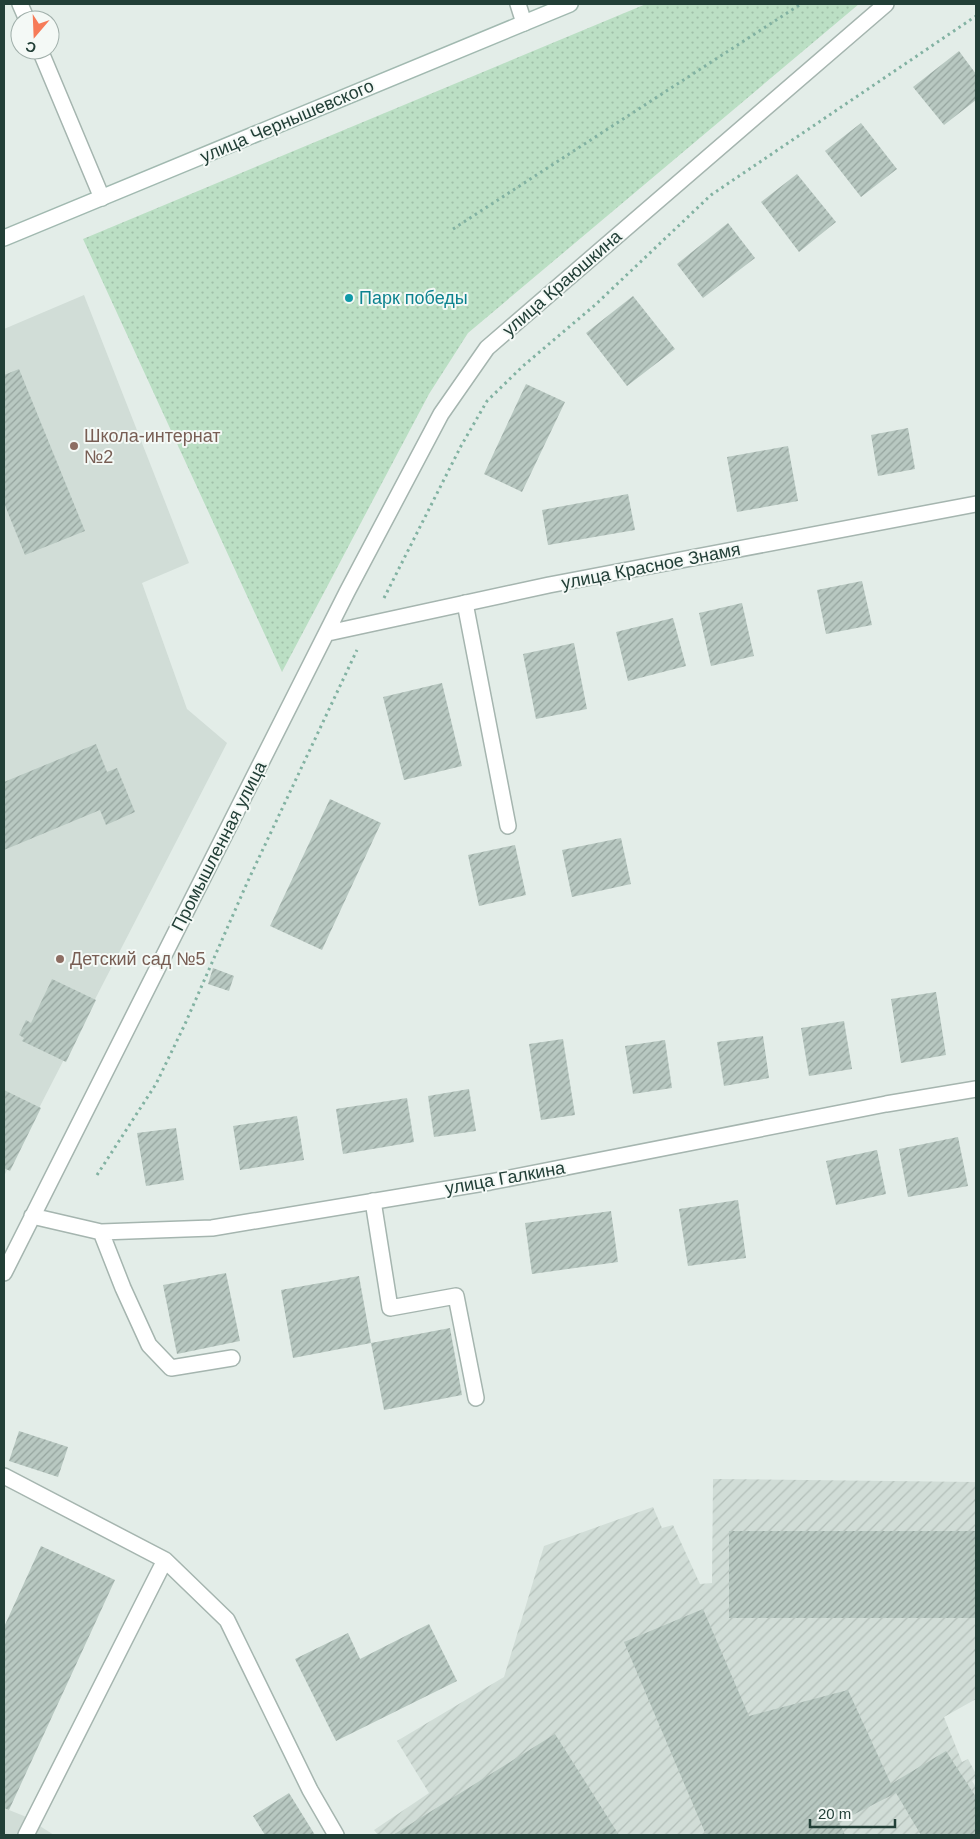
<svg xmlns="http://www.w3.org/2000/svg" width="980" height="1839" viewBox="0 0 980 1839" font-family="Helvetica,sans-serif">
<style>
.built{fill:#d1ddd7}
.industrial{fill:url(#industrial-furrows)}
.grass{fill:url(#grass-dots)}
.building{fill:url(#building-hatch)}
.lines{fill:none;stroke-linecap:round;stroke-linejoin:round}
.service-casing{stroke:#a5b5af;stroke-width:18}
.minor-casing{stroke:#a5b5af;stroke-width:18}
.tertiary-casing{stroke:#a5b5af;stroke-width:18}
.secondary-casing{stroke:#a1b9b0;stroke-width:18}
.path{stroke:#82b2a2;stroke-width:3;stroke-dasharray:2.5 4;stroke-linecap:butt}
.service{stroke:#fff;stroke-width:15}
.minor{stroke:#fff;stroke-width:15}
.tertiary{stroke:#fff;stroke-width:15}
.secondary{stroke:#fff;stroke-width:15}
.culture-dot{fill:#0f9aa8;stroke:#f4f9f6;stroke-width:2}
.education-dot{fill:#8d6e63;stroke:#f4f9f6;stroke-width:2}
.labels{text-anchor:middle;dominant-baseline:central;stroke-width:4;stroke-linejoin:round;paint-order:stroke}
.street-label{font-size:18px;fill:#223f37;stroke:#f4f9f6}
.culture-label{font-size:18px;fill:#0d838f;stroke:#f4f9f6;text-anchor:start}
.education-label{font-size:18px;fill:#785e54;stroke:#f4f9f6;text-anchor:start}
</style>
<defs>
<pattern id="industrial-furrows" width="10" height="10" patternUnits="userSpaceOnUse" patternTransform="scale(1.25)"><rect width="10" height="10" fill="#d1ddd7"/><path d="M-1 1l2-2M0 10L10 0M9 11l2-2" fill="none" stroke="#b3bfb9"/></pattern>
<pattern id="grass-dots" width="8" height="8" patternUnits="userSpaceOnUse" patternTransform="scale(1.25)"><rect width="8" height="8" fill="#bbdfc4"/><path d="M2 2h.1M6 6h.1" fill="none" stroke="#a0c0a9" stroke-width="1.8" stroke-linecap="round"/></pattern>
<pattern id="building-hatch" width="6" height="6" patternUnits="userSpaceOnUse" patternTransform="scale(1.25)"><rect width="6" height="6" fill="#b8c8c1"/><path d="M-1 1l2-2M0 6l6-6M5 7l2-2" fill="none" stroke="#95a49e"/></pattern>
</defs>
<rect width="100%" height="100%" fill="#e3ede8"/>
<path class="built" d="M84 295 189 563 142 583 187 709 227 743 4 1176V329Z
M4 1808 24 1816 54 1835H4Z"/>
<path class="industrial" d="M713 1479 976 1482V1699L944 1717 962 1762 968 1759 976 1774V1778L972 1781 976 1787V1835H378L374 1830 429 1793 397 1741 504 1677 544 1546 653 1507 662 1528 673 1525 700 1584 712 1583Z"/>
<path class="grass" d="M646 4H859L468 333 429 394 282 672 83 239Z"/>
<path class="building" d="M959 51 976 74V100L944 125 913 87Z
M861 123 897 169 861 197 825 151Z
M797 174 836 222 799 252 761 202Z
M728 223 755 258 703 298 677 264Z
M633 296 675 349 627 386 586 333Z
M19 369 85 531 25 555 4 503V375Z
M526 384 565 402 522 492 484 474Z
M908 428 915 469 878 476 871 435Z
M788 446 798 501 737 512 727 457Z
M628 494 635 530 548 545 542 510Z
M862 581 872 625 826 634 817 590Z
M742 603 754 656 711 666 699 613Z
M673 618 686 666 628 681 616 632Z
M574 643 587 709 536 719 523 654Z
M442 683 462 766 404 780 383 697Z
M96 744 107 772 117 768 135 812 106 825 100 810 4 850V782Z
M330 799 381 823 322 950 270 926Z
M621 838 631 884 572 897 562 850Z
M515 845 526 895 479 906 468 855Z
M213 968 234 976 229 991 208 984Z
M52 979 96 1000 66 1062 22 1041 24 1038 19 1035 26 1020 31 1023Z
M936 992 946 1055 901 1063 891 999Z
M844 1021 852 1069 809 1076 801 1028Z
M763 1036 769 1078 724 1086 717 1042Z
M563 1039 575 1115 541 1120 529 1044Z
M665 1040 672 1088 633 1094 625 1046Z
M469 1089 476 1131 434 1137 428 1096Z
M4 1090 41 1108 10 1171 4 1168Z
M407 1098 414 1142 343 1154 336 1109Z
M297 1116 304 1160 240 1170 233 1126Z
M176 1128 184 1180 146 1186 137 1133Z
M958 1137 968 1186 908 1197 899 1149Z
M877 1150 886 1194 836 1205 826 1161Z
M738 1200 746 1258 688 1266 679 1209Z
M611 1211 618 1262 532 1274 525 1223Z
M226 1273 240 1341 177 1354 163 1285Z
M359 1276 371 1343 293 1358 281 1290Z
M450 1328 462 1395 384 1410 371 1343Z
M19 1431 68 1447 58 1477 9 1461Z
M729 1531H976V1618H729Z
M41 1546 115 1580 9 1810 4 1808V1627Z
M703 1609 749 1716 848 1690 891 1784 946 1751 976 1797V1835H921L896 1793 839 1822 845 1835H706L624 1642Z
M429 1624 457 1681 336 1741 295 1659 348 1633 360 1659Z
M555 1734 619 1835H393Z
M289 1793 315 1835H265L253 1816Z"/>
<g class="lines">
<g class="service-casing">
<path id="service" d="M20 4 27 20
M40 50 102 198
M465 603 508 826
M373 1201 390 1308 456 1296 476 1398
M4 1476 165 1560 227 1620 310 1790 336 1835
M26 1835 165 1560"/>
</g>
<g class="minor-casing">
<path id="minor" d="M328 633 549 585 976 504
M32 1216 101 1232 212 1228 490 1182 886 1104 976 1089
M101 1232 123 1288 149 1345 171 1368 232 1358
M4 1273 347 592 441 414 487 348 886 4"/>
</g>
<g class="tertiary-casing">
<path id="tertiary" d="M518 4 524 23"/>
</g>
<g class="secondary-casing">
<path id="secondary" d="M4 238 570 4"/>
</g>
<path class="path" d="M453 229 801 4
M384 598 461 446 487 401 523 366 595 305 711 195 976 16
M97 1175 156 1084 185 1024 247 883 357 650"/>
<use href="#service" class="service"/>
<use href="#minor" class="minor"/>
<use href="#tertiary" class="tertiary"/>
<use href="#secondary" class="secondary"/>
</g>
<circle class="culture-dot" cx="349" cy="298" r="5"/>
<g class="education-dot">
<circle cx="74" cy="446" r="5"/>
<circle cx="60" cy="959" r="5"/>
</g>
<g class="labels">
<g class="street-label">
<text transform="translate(287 121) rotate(-23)">улица Чернышевского</text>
<text transform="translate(562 283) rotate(-41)">улица Краюшкина</text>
<text transform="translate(651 566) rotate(-11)">улица Красное Знамя</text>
<text transform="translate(219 846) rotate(-63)">Промышленная улица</text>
<text transform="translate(505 1178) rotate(-10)">улица Галкина</text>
</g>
<g class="culture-label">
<text x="359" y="298">Парк победы</text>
</g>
<g class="education-label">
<text x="84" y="436">Школа-интернат<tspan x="84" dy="21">№2</tspan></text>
<text x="70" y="959">Детский сад №5</text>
</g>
</g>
<rect width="980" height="1839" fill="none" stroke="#223f37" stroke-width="10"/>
<g transform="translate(35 35) rotate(199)"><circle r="24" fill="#f4f9f6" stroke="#a0afaa"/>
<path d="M0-4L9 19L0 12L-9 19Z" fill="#f67b58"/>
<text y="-8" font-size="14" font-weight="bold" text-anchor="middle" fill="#223f37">С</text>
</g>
<path d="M810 1819v8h85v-8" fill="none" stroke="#223f37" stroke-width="2.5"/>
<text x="818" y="1819" font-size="15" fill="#223f37" stroke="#f4f9f6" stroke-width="4" paint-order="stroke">20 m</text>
</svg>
